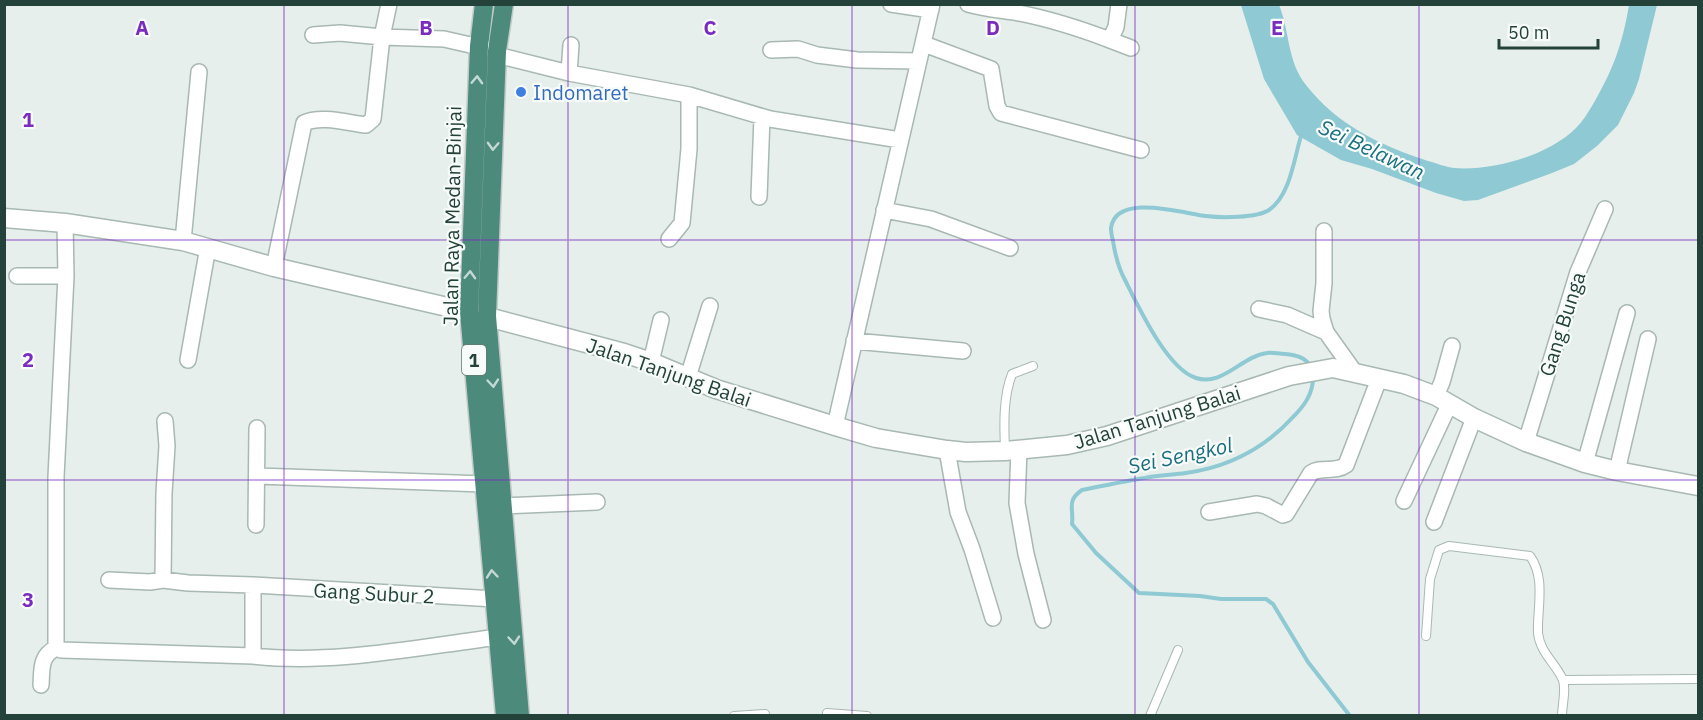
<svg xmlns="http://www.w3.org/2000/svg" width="1703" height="720" viewBox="0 0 1703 720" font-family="'IBM Plex Sans',sans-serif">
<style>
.water{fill:#8ec9d4}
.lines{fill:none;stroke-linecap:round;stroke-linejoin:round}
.stream{stroke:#8ec9d4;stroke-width:4}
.service-casing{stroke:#a8b8b2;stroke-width:10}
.minor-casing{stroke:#a8b8b2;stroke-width:18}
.tertiary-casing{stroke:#a8b8b2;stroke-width:21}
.trunk-casing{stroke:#c2cac8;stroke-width:21}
.service{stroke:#fff;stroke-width:8}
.minor{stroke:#fff;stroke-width:15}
.tertiary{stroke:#fff;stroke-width:18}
.trunk{stroke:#4c8a7c;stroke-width:18}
.oneway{stroke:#c4d9d4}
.grid{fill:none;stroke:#7b2cbf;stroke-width:1.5;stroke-opacity:0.55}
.shop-dot{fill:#3f7fe0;stroke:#f7fbf9;stroke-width:2}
.labels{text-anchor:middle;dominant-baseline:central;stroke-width:4.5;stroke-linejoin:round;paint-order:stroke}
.shield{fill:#f7fbf9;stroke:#637a73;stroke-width:1.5}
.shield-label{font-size:18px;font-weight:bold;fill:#24423a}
.shop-label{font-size:20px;fill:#366cbe;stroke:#f7fbf9;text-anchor:start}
.street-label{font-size:20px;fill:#24423a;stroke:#f7fbf9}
.water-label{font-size:21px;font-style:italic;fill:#1c6f80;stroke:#f7fbf9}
.grid-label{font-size:20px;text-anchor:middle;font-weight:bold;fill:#7b2cbf;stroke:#f7fbf9;stroke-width:4.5;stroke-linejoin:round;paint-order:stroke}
</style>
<rect width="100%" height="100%" fill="#e6efeb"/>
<path class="water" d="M1241 5H1279C1290 32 1287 61 1306 85 1336 124 1381 146 1428 161 1436 163 1445 167 1454 168 1492 171 1548 156 1576 128 1583 121 1587 114 1592 106 1613 70 1622 46 1629 5H1657L1639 79 1634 93 1618 125 1597 146 1574 164 1552 173 1478 200 1464 201 1436 193 1372 169 1341 160 1297 135 1264 79Z"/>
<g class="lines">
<path class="stream" d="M1301 136C1294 159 1290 196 1269 210 1257 218 1221 218 1206 216 1185 214 1116 192 1111 228 1111 231 1112 237 1113 241 1115 254 1119 269 1125 280 1138 306 1167 369 1196 378 1222 387 1242 356 1267 353 1272 352 1279 354 1285 354 1297 355 1304 357 1312 367
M1313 378C1313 394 1304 406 1293 417 1264 449 1229 467 1186 473 1173 475 1159 475 1145 478 1124 481 1103 486 1082 490 1066 501 1074 508 1072 524L1096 553 1139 593 1200 596 1221 599H1266L1273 604 1308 662 1350 716"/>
<g class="service-casing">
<path id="service" d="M1005 450C1004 425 1003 397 1012 374L1033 366
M1426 636 1430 579 1439 550 1449 546 1530 556C1546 578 1537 608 1538 633 1540 652 1555 663 1562 678 1567 687 1562 705 1562 716
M1564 680 1698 679
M827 713 867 716
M734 716 765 714
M1150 716 1178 650"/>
</g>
<g class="minor-casing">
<path id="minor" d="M891 4 931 10
M968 4C986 9 1001 10 1019 13 1050 19 1081 29 1110 40
M1119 4 1116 27 1110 40 1131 48
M313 35 340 33 382 37 444 39 488 49
M924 44 991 69 997 106 1001 113 1141 150
M771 50 798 49 817 55 857 60 919 61
M497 55 569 73 689 95
M569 73 571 45
M759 197 762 117
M884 210 931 219 1010 248
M1324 231V283L1321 311 1322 319 1326 332 1356 374
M669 239 682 223 689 149V95L770 119 900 140
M183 241 199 72
M274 267 304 123C321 115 348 123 366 125L373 119 382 37 389 4
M17 276H66
M1259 309 1287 315 1326 332
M854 341 963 351
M188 360 208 247
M651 362 661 320
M688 377 710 306
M1436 396 1442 382 1452 346
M165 421 167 446 164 493 163 580 188 583 253 585 495 599
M835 426 932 4
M1526 442 1578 272 1605 209
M1019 449 1017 503 1026 554 1043 620
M947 450 958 512 972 549 993 618
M1585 463 1627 313
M1617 471 1648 339
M258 476 484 484
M1404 501 1449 405
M503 506 597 502
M1209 512 1257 504 1266 506 1283 515 1286 514 1311 473C1321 466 1335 473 1346 465L1379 379
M1434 522 1474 418
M256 525 257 428
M109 580 150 582 163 580
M56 648V477L66 276 65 223
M253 656V585
M41 685C42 669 40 656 56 648L61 650 253 656C334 665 418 647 499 637"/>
</g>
<g class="tertiary-casing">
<path id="tertiary" d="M4 218 65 223 183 241 274 267 469 312 624 353 651 362 716 389 835 426 876 438 947 450 966 452 1005 451 1067 445 1107 436 1289 376 1333 368 1404 384 1436 396 1474 418 1526 442 1585 463 1617 471 1698 486"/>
</g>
<g class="trunk-casing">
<path id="trunk" d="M484 4 479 46 469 312 505 716
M504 4 497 51 487 316 520 716"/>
</g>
<use href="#service" class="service"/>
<use href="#minor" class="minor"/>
<use href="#tertiary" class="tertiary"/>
<use href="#trunk" class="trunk"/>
</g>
<defs><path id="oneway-chevron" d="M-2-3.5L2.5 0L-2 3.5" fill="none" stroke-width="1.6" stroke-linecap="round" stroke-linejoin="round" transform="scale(1.5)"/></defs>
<g class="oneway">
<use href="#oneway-chevron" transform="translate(477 80) rotate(-88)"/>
<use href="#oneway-chevron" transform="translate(493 146) rotate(92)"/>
<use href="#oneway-chevron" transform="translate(470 275) rotate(-88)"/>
<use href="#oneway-chevron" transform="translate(493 383) rotate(85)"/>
<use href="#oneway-chevron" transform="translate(492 574) rotate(-95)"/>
<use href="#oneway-chevron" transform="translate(514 640) rotate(85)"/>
</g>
<path class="grid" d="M284 4V716M568 4V716M852 4V716M1135 4V716M1419 4V716M4 240H1698M4 480H1698"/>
<circle class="shop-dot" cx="521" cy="92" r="6"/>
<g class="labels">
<rect class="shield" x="462" y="345" width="24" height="30" rx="4.5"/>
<g class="shield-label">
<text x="474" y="360">1</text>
</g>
<g class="shop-label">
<text x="533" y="92">Indomaret</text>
</g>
<g class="street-label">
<text transform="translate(452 216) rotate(-89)">Jalan Raya Medan-Binjai</text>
<text transform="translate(1562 324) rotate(-72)">Gang Bunga</text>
<text transform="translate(669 372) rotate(19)">Jalan Tanjung Balai</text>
<text transform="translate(1157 417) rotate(-17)">Jalan Tanjung Balai</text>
<text transform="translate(374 593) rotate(3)">Gang Subur 2</text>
</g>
<g class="water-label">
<text transform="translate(1372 149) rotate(25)">Sei Belawan</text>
<text transform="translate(1180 455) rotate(-12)">Sei Sengkol</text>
</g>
</g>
<g class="grid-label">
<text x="142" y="35">A</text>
<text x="426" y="35">B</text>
<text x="710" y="35">C</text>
<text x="993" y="35">D</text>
<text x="1277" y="35">E</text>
<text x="28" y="127">1</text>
<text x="28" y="367">2</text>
<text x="28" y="607">3</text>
</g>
<rect width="1703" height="720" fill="none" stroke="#24423a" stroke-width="12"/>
<path d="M1499 39v9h99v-9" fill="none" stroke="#24423a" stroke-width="3"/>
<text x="1508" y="39" font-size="18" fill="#24423a" stroke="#f7fbf9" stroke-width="4.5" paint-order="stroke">50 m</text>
</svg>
